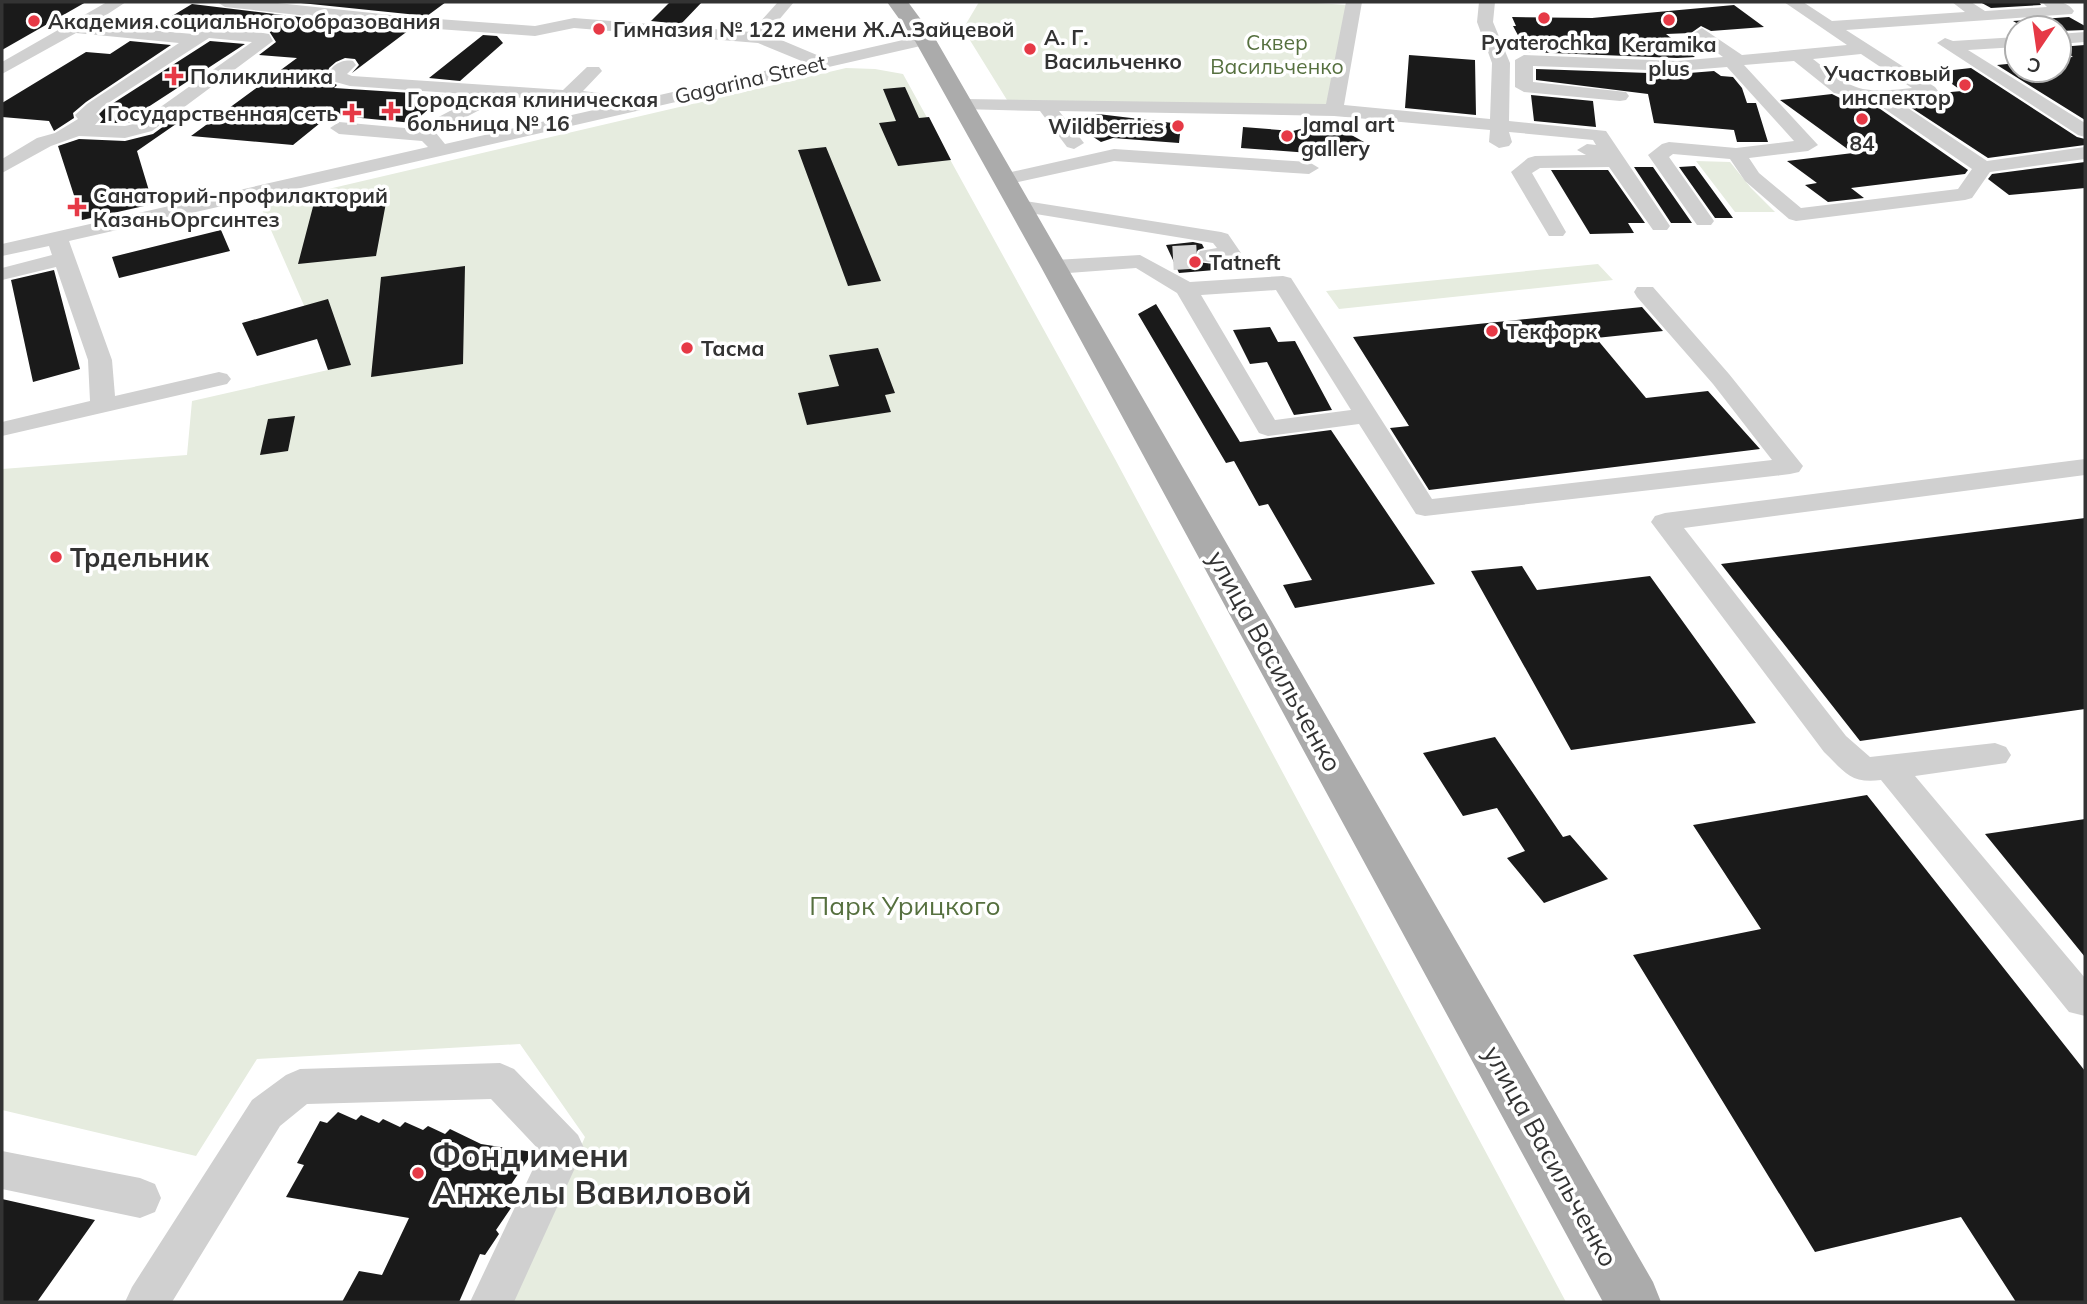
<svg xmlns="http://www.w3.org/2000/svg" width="2087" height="1304" viewBox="0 0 2087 1304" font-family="Mulish,sans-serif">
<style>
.green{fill:#e6ecdf}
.building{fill:#1a1a1a}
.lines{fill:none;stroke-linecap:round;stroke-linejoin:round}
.minor-tunnel{stroke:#d6d6d6;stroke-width:24;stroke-dasharray:24 11;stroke-linecap:butt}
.minor{fill:#d0d0d0;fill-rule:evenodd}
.major{fill:#ababab;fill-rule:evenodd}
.poi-dot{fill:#e63946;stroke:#fff;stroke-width:2.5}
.labels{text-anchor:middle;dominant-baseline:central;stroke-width:7;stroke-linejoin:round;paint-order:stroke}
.far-poi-label{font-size:21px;font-weight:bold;fill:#333;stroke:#fff;text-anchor:start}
.far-park-label{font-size:21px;fill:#56703f;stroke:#fff}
.far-street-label{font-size:21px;fill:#333;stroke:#fff}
.poi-label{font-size:26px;font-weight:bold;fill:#333;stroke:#fff;text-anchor:start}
.street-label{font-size:26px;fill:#333;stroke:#fff}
.park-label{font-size:26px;fill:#56703f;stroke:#fff}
.near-poi-label{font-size:32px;font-weight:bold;fill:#333;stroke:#fff;text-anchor:start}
</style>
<rect width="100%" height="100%" fill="#fff"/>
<path class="green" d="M979 2H1299L1348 5 1330 107 1007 100 963 29Z
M846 68 875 69 903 74 1115 459 1566 1302H513L585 1137 520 1044 257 1059 196 1156 2 1110V469L187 455 192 401 328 370 313 326 260 205Z
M1696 161 1730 162 1751 188 1775 212H1735Z
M1598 264 1613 280 1339 309 1326 291Z"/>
<path class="building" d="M2 2H86L2 50Z
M291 2H446L427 16Z
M670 2H702L681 24 651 21Z
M1980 2H2039L2041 5 1991 8Z
M192 4 409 30 352 73 359 65 355 59 345 58 336 62 329 68 327 79 337 85 334 88 444 95 413 123 330 115 293 145 191 136 297 58 259 55 276 42 269 31 206 25 193 31 152 28Z
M1734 5 1764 27 1711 31 1701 26 1691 33 1666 34 1695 57 1677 58 1527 52 1513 26H1516L1512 17 1592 18Z
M2069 17 2085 26V30L2059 31V28H2025L2013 21Z
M483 35 497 36 503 43 460 81 429 78Z
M130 41 171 45 86 102 73 113 74 118 54 131 49 121 2 117V103L86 52 110 54Z
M210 41 245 44 142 111 149 112 137 121 125 123H100L103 119 99 114 104 109Z
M2085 45V120L1997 65 2017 63V70H2059V58L2073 57 2059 47Z
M1409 55 1475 60 1476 115 1405 108Z
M1971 68 2077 137 2085 139V145L1988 158 1904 103 1924 102 1921 99 1935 98 1940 93 1962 91 1935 72Z
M1536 69 1677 74 1714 71 1721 76 1733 77 1742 88 1747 103H1756L1768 142H1737L1734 130 1654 123 1648 94 1536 80Z
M905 87 919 118 929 117 951 160 898 166 879 123 896 121 883 89Z
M1832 94 1854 105 1873 104 1968 170 1965 174 1851 188 1864 198 1828 202 1805 185 1817 183 1787 161 1853 153 1780 100Z
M1531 95 1593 101 1596 127 1534 121Z
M1098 114 1181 124 1179 143 1113 138 1101 142 1072 123Z
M179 115H189L137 151 153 204 82 220 58 146 79 139 125 141 153 134Z
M1315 125 1313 134 1337 127 1364 142 1331 154 1312 142 1310 153 1241 148 1243 127 1293 131Z
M826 147 881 281 848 286 798 150Z
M2085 162V188L2009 195 1988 179 1992 174Z
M1695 166 1733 218H1715L1679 167Z
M1634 167H1653L1692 223H1671Z
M1551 170H1608L1645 223H1628L1634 233 1590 234Z
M388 192 376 256 298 264 315 199Z
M221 230 230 251 119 278 112 257Z
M1193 242 1202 244 1204 248 1198 250 1195 255 1198 262 1213 264 1215 270 1179 273 1166 245Z
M465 266 463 364 371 377 381 277Z
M54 270 80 369 33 382 11 280Z
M328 299 351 365 328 370 317 339 257 356 242 323Z
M1156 304 1240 442 1331 430 1435 584 1295 608 1283 585 1312 580 1268 504 1259 506 1234 461 1226 463 1138 314Z
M1642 307 1663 331 1596 338 1646 398 1708 391 1760 449 1429 490 1390 428 1409 426 1353 337Z
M1270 327 1278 342 1295 341 1332 410 1294 415 1267 362 1250 364 1233 330Z
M878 348 895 393 885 395 891 412 807 425 798 393 839 386 829 355Z
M295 416 288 451 260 455 268 419Z
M2085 518V709L1860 741 1721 564Z
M1522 566 1537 590 1650 576 1756 723 1571 750 1471 571Z
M1495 737 1563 837 1570 835 1608 879 1544 903 1507 858 1525 851 1497 808 1463 816 1423 753Z
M1867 795 2085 1071V1302H2016L1961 1217 1815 1252 1633 955 1761 929 1693 825Z
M2085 819V957L1985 834Z
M338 1112 356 1120 361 1115 379 1123 383 1119 400 1127 405 1122 423 1130 428 1126 445 1134 450 1129 481 1144 533 1152 512 1183 503 1204 511 1208 496 1230 499 1234 485 1255 480 1254 459 1302H342L359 1271 382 1275 409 1218 286 1197 304 1165 297 1163 320 1121 327 1123Z
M2 1199 95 1220 37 1302H2Z"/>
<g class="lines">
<path class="minor-tunnel" d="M1173 258 1208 256"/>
<path class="minor" d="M107 2H126L91 25 193 34 206 28 263 33 269 34 273 41 152 131 125 138 79 136 51 146 2 173V159L37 138 55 133 78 119 75 115 87 104 179 43 76 33 2 74V62ZM209 38 252 42 138 123 125 126 95 125 100 119 96 114 102 107Z
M217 2H268L410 17 535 26 574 18 751 32 778 2H794L767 34 824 58 925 35 933 40 925 45 69 241 112 360 115 396 219 372 227 374 231 379 227 384 2 436V422L90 401 88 360 56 267 2 280V268L52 255 49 246 2 256V244L428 147 422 141 339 134 330 128 339 122 416 129 480 95 350 86 332 81 329 77C329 65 343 59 353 61L356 65 347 74 352 76 563 90 587 67H599L602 71 583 91 599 93 602 97 599 101 504 97 436 133 445 144 804 62 758 43 574 28 535 36 410 27 225 7Z
M1346 2H1362L1344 105 1490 119 1492 63 1477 22 1479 2H1495L1493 22 1510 63 1509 121 1606 131 1670 226 1667 230H1653L1609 167 1540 168 1532 173 1566 232 1563 236H1549L1511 172 1528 158 1535 156 1586 155 1577 150 1587 144 1596 145 1593 140 1509 132 1512 142 1509 146 1499 148 1489 142 1490 130 1334 116 1059 111 1084 143 1074 149 1067 147 1040 111 961 109 952 104 961 99 1326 104Z
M1784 2H1803L1832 21 1965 12 1952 2H1971L1985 11 2047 7 2042 2C2055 2 2066 0 2074 11L2072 14 1846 30 1935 87 1938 91 1935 95 1896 100 1987 161 2085 147V159L1990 172 1972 198 1965 200 1796 221 1789 219 1745 181 1730 159 1673 154 1669 157 1714 221 1711 225H1697L1648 155 1662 144 1669 142 1736 148 1794 141 1727 67 1677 71 1533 66V82L1626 92 1629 96 1626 100 1620 101 1524 92 1515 87V60L1524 55 1677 61 1723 57 1696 37 1694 33 1702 28 1742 55 1847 45ZM1861 54 1912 88C1861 94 1853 91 1813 59ZM1794 61 1834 93 1873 101 1972 169 1958 189 1801 208 1759 173 1749 158 1808 151 1818 145 1744 65Z
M2085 32V42L2059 44V34Z
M2017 37V47L1968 50 2085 123V137L2078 135 1937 43 1945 38 1953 41Z
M1114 149 1309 162 1319 168 1309 174 1114 161 1005 185 998 183 995 179 998 175Z
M1019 200 1221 232 1228 234 1241 253 1238 258 1208 262 1200 261 1197 256 1200 251 1217 248 1213 243 1012 210 1009 206 1012 202Z
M1140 255 1190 282 1283 276 1291 278 1432 499 1772 460 1713 384 1637 297 1634 292 1637 287H1653L1729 374 1803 466 1799 472 1790 474 1425 516 1416 514 1359 424 1268 436 1259 433 1177 293 1136 268 1055 274 1047 272 1044 267 1047 262 1055 260ZM1276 290 1351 410 1275 420 1201 295Z
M2085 459V475L1684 528 1846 736 1870 757 1995 743 2006 747 2011 755 2006 763 1915 776 2085 978V1016L2069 1012 1881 780C1850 784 1845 772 1824 752L1651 522 1655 516 1665 513Z
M500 1063 514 1069 578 1135 584 1148 514 1302H470L541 1152 491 1099 307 1104 280 1126 172 1302H125L132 1287 252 1100 286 1075 300 1069Z
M2 1151 140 1178 155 1184 161 1198 155 1212 140 1218 2 1189Z"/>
<path class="major" d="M887 2H908L936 40 1653 1282 1661 1302H1603L1041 267 915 41Z"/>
</g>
<g class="poi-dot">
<circle cx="1544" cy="18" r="7"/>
<circle cx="1669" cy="20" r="7"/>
<circle cx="34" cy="21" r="7"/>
<circle cx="599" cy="29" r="7"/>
<circle cx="1030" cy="49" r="7"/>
<path d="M170.5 65.5h7v7h7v7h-7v7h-7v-7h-7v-7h7z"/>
<circle cx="1965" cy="85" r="7"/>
<path d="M387.5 100.5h7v7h7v7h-7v7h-7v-7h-7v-7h7z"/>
<path d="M348.5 102.5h7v7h7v7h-7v7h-7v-7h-7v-7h7z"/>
<circle cx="1862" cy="119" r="7"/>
<circle cx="1178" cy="126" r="7"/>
<circle cx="1287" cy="136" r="7"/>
<path d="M73.5 196.5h7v7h7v7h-7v7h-7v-7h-7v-7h7z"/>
<circle cx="1195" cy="262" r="7"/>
<circle cx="1492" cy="331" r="7"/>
<circle cx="687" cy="348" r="7"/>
<circle cx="56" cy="557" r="7"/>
<circle cx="418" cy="1173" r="7"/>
</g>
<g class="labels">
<g class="far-poi-label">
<text x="48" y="21">Академия социального образования</text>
<text x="613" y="29">Гимназия № 122 имени Ж.А.Зайцевой</text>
<text x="1044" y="37">А. Г.<tspan x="1044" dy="24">Васильченко</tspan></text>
<text x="1544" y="42" text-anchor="middle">Pyaterochka</text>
<text x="1669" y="44" text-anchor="middle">Keramika<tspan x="1669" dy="24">plus</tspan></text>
<text x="1951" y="73" text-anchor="end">Участковый<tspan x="1951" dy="24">инспектор</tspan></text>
<text x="190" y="76">Поликлиника</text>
<text x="407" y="99">Городская клиническая<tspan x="407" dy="24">больница № 16</tspan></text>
<text x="338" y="113" text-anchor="end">Государственная сеть</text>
<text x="1301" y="124">Jamal art<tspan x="1301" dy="24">gallery</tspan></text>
<text x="1164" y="126" text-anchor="end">Wildberries</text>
<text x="1862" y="143" text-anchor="middle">84</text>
<text x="93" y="195">Санаторий-профилакторий<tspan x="93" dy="24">КазаньОргсинтез</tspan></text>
<text x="1209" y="262">Tatneft</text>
<text x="1506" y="331">Текфорк</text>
<text x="701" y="348">Тасма</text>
</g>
<g class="far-park-label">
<text x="1277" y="42">Сквер<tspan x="1277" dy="24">Васильченко</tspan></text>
</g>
<g class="far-street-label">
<text transform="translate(750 79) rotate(-13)">Gagarina Street</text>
</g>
<g class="poi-label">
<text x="70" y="557">Трдельник</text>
</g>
<g class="street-label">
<text transform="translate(1275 661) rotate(61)">улица Васильченко</text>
<text transform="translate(1551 1156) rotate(61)">улица Васильченко</text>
</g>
<g class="park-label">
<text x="905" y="905">Парк Урицкого</text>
</g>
<g class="near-poi-label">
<text x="432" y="1155">Фонд имени<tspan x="432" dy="37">Анжелы Вавиловой</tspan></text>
</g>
</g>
<rect width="2087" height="1304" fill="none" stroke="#333333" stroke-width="7"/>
<g transform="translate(2038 49) rotate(193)"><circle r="33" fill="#ffffff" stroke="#adadad" stroke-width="2"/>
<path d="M0-5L12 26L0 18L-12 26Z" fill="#e63946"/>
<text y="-10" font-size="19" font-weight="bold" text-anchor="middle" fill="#333333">С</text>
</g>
</svg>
